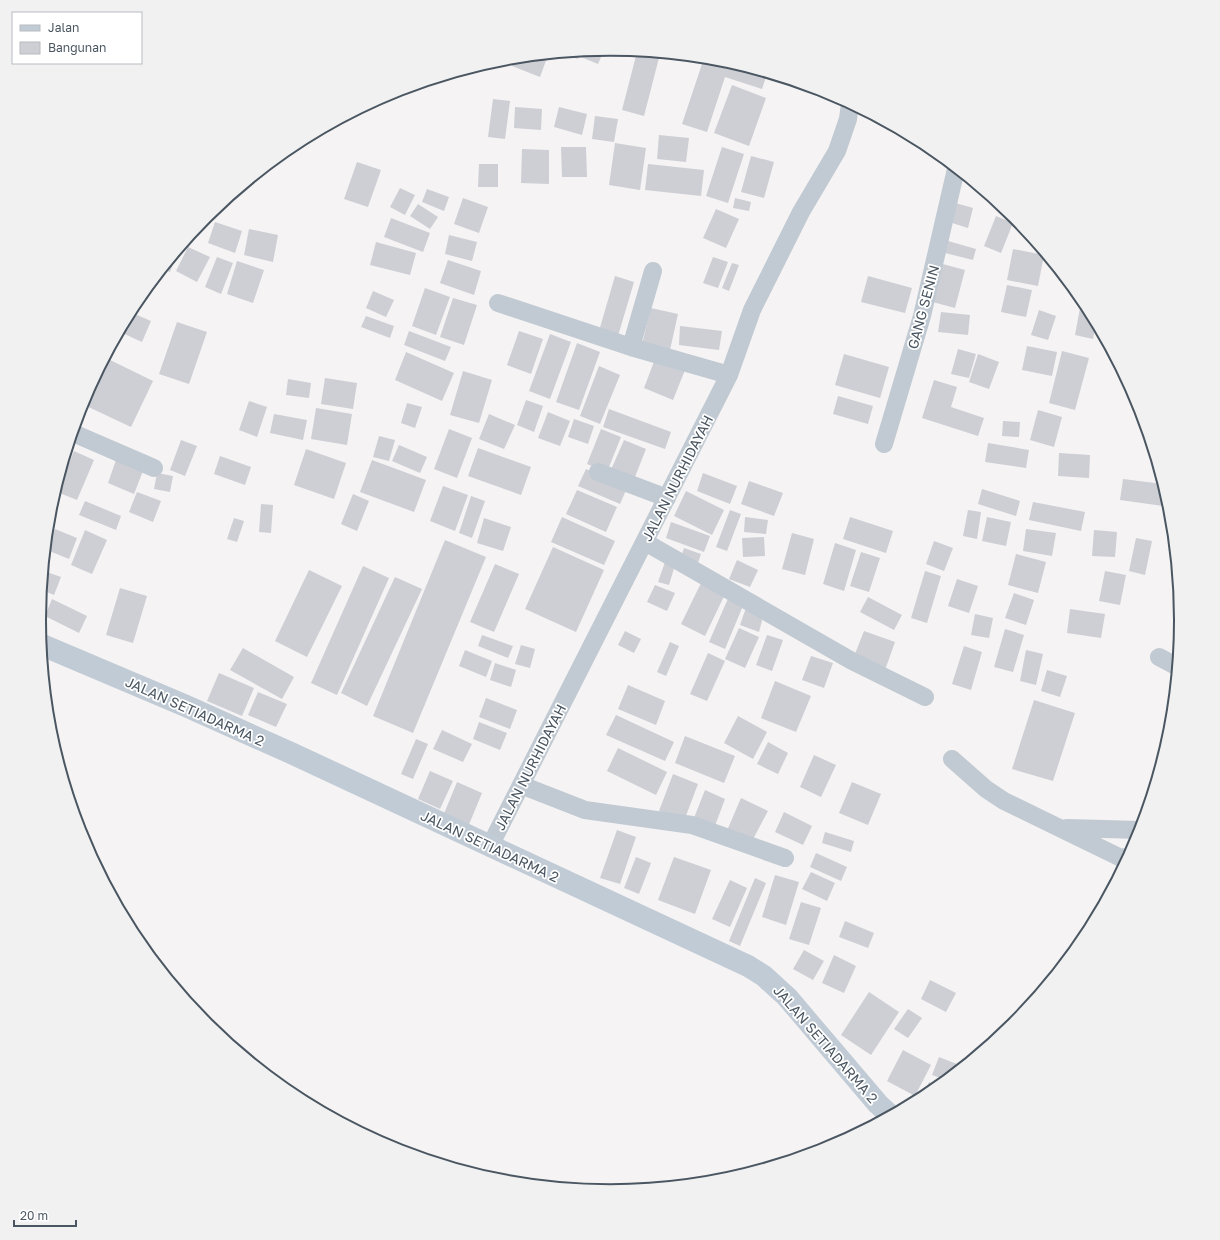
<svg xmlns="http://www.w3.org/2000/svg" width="1220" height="1240" viewBox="0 0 1220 1240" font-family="'Golos Text',sans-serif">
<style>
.building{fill:#cdcfd5}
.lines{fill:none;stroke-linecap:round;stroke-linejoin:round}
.minor{stroke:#c1cad2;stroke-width:18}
.secondary{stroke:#c1cbd6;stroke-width:22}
.labels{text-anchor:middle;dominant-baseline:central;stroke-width:3.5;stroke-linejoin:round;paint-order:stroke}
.street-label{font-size:14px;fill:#4a5661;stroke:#fff}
.rim{fill:none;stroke:#4a5661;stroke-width:2}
</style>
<rect width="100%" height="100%" fill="#f5f3f3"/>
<path class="building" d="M604 50 598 64 581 57 583 52Z
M580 52 578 59 561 54Z
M637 52 660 54 644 116 622 110Z
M548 55 540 77 512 66 515 58Z
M704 58 722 60 767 74 762 89 725 77 707 132 682 124Z
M732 85 766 98 749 146 714 133Z
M493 99 510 101 505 139 488 137Z
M515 107 542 109 541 130 514 128Z
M559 107 587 114 582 135 554 127Z
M595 116 618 119 614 142 592 139Z
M659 135 689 138 686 162 657 159Z
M922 142 942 157 941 159 919 149Z
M615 143 646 148 640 190 609 185Z
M561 147H586L587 177H562Z
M722 147 744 154 728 203 706 196Z
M522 149 549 150V184L521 183Z
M751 156 774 162 764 198 741 192Z
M357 162 381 170 368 207 344 199Z
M479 164H498V187H478Z
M648 164 704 170 701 196 645 190Z
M400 188 415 195 405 215 390 207Z
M427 189 449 197 444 211 422 202Z
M463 198 488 207 479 233 454 224Z
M735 198 751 202 749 211 733 208Z
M952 202 973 208 968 228 946 221Z
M418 204 438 217 430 229 410 216Z
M716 209 739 219 726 248 703 238Z
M996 216 1013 223 1001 253 984 246Z
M391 218 430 233 423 252 384 237Z
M215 222 242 231 235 253 208 243Z
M249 229 278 235 273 262 244 255Z
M449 235 477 242 472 261 445 254Z
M948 241 976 249 973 260 945 253Z
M376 242 416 253 410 275 370 265Z
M188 247 210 257 197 282 176 271Z
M179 249 170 272 163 269 176 254Z
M1013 249 1044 255 1038 286 1007 280Z
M217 257 233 263 221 294 205 287Z
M713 257 728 262 718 288 703 283Z
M448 260 481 271 474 295 440 283Z
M237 261 264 270 253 303 227 294Z
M732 263 739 265 729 291 722 288Z
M939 263 965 270 955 308 929 301Z
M158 275 154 289 148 287Z
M615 276 634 282 618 336 599 331Z
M868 276 912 288 905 313 861 302Z
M1007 285 1032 290 1026 317 1001 312Z
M425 288 450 297 436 335 412 326Z
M373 291 394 300 386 317 366 308Z
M453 298 477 305 464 345 440 337Z
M651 308 678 314 670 350 642 344Z
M1080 308 1088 310 1096 323 1093 339 1075 335Z
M1039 310 1056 316 1048 340 1031 335Z
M130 312 151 321 142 342 120 332Z
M941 312 970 315 968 335 938 332Z
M366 316 394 326 390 338 361 327Z
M177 322 207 332 189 384 159 374Z
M680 326 722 331 719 350 679 345Z
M409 331 451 347 445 361 404 345Z
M519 331 543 339 531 374 507 365Z
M550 334 571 342 550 399 529 391Z
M577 343 600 352 579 410 556 402Z
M1027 346 1057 352 1052 376 1022 370Z
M958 349 976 354 969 378 951 374Z
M1062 351 1089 358 1075 410 1049 403Z
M406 352 454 373 442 401 395 380Z
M844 354 889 367 880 398 835 385Z
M978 354 999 362 989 389 969 382Z
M106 358 153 381 131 427 82 404Z
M655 359 685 370 673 400 644 388Z
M599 366 620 375 600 424 580 416Z
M463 371 492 380 479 423 450 415Z
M325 378 357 383 353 409 321 404Z
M288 379 311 383 309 398 286 395Z
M934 380 957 387 951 407 984 418 978 436 922 418Z
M838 396 873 406 868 424 833 414Z
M526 400 543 406 534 432 517 425Z
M249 401 267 407 257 437 239 430Z
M407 403 422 407 415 428 401 423Z
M316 408 352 414 347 445 311 439Z
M609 409 671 432 665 449 603 427Z
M1038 410 1062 417 1054 447 1030 440Z
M548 412 570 421 560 446 538 438Z
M274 414 307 420 303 440 270 433Z
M489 414 515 425 504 449 479 439Z
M574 419 594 426 588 444 568 437Z
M1003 421 1020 422 1019 437 1002 436Z
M449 429 472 438 457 478 434 469Z
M601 429 621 437 607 472 587 464Z
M379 436 395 440 389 461 373 457Z
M181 440 197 446 185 476 170 470Z
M624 440 646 449 633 482 610 472Z
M988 443 1029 450 1026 468 985 462Z
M399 445 427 457 420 473 392 461Z
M478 448 531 467 521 495 468 476Z
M306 449 346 463 334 499 294 485Z
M74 451 94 460 77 500 57 492Z
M1059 453 1090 455 1089 478 1058 476Z
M220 456 251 467 245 485 214 474Z
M116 460 143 471 134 494 108 483Z
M372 460 426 480 414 512 360 492Z
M586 469 627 488 620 504 578 486Z
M157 473 173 476 170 492 154 489Z
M703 473 737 486 730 504 697 491Z
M1123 479 1163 484 1165 492 1163 506 1120 500Z
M749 481 783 493 774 516 741 504Z
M443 486 468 495 455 531 430 521Z
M982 489 1020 501 1016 516 978 504Z
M577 490 617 507 606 532 566 514Z
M686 491 724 510 712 535 674 516Z
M137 492 161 501 153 522 129 512Z
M353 494 369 501 357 531 341 524Z
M471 496 485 501 472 538 459 533Z
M85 501 121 516 116 530 79 515Z
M1033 502 1085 512 1081 531 1029 520Z
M261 504 273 505 271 533 259 532Z
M730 510 741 514 727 551 716 547Z
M968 510 981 512 977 539 963 536Z
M562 517 615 541 604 565 551 542Z
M745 517 768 520 766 534 744 532Z
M850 517 893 531 886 553 843 539Z
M987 517 1011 522 1006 546 982 541Z
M234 518 244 521 237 542 227 539Z
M484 518 511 527 503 551 477 543Z
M671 522 710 536 704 552 666 538Z
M55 529 77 538 69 559 47 550Z
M1026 529 1056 533 1052 556 1023 551Z
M85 530 107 540 92 574 71 565Z
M1094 530 1117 532 1115 557 1092 556Z
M792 533 814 539 805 575 782 569Z
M764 537 765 556 743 557 742 538Z
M1136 538 1152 541 1145 575 1129 571Z
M445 540 486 557 413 733 373 716Z
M934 541 953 548 944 571 926 564Z
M835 543 856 550 844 591 823 584Z
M553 547 604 570 576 632 525 609Z
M684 548 701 554 697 566 680 560Z
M861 552 880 558 869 592 850 586Z
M1016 554 1046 562 1038 593 1008 585Z
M737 560 758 570 750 587 729 579Z
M665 562 675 565 669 585 658 582Z
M495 564 519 574 494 632 470 622Z
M363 566 389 578 337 695 311 683Z
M309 570 342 586 307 657 275 641Z
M44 571 61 577 54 595 42 590Z
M925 571 941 576 927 623 911 618Z
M1105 571 1126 575 1120 605 1099 601Z
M395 577 422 589 367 706 341 693Z
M703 579 727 590 705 636 681 624Z
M957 579 978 586 969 613 948 606Z
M655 585 675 593 667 611 647 602Z
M120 588 147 596 133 643 106 635Z
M1014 593 1034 600 1026 625 1005 618Z
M730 594 745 601 725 649 709 642Z
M868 597 902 615 894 630 860 612Z
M52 599 87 616 79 633 45 616Z
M748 602 764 613 759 632 740 625Z
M1070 609 1105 614 1101 638 1067 633Z
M975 614 993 618 989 638 971 635Z
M739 628 759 637 745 668 725 659Z
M1005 629 1024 635 1013 672 994 667Z
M625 631 641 639 634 653 618 645Z
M864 631 895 642 885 670 853 659Z
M482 635 513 646 508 658 478 646Z
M767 635 783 640 772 671 756 665Z
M670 642 679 646 666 676 657 672Z
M521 645 535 649 530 668 515 664Z
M964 646 982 652 971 690 952 684Z
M243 648 294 677 282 699 230 670Z
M465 650 492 661 486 677 459 666Z
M1026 650 1043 654 1036 685 1020 681Z
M708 653 725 661 707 701 690 694Z
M811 656 833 663 824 688 802 680Z
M495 663 516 670 511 687 490 680Z
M1047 670 1067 676 1060 697 1041 691Z
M219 673 254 688 242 716 207 701Z
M775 681 811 696 796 732 761 718Z
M628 685 665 701 656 725 618 709Z
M258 692 287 704 276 727 248 715Z
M486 698 517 710 510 729 479 717Z
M1034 700 1075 713 1053 781 1012 769Z
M616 715 674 742 665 761 606 735Z
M738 716 767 732 753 759 724 743Z
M479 722 507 733 500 750 473 739Z
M442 730 472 744 463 762 433 749Z
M685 736 735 756 724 783 675 763Z
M416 739 428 744 413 779 401 774Z
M768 742 788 753 778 774 757 764Z
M618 748 667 772 656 795 607 771Z
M814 755 836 765 821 797 800 787Z
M430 771 453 781 440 809 418 799Z
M673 774 698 784 684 821 659 811Z
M457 782 482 793 468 827 443 816Z
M852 782 881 794 868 825 839 813Z
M705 790 725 799 713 831 692 823Z
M741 798 768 811 751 843 726 833Z
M784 812 812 826 803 845 775 832Z
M617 830 636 837 620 884 600 878Z
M825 832 854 841 851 852 822 843Z
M816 853 847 867 841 881 810 867Z
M636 857 651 863 639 894 624 888Z
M674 857 711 870 695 914 658 900Z
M811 872 835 883 827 901 802 889Z
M775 875 799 882 786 925 762 917Z
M755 878 766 883 740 946 729 941Z
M730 880 747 888 730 927 712 919Z
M801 902 821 908 809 945 789 939Z
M845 921 874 933 868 948 839 937Z
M804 950 824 961 813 980 793 969Z
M834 955 856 966 844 993 822 983Z
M930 980 956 993 946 1012 921 999Z
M869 992 899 1012 871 1055 841 1035Z
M908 1009 922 1018 908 1038 894 1029Z
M903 1050 931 1065 915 1096 887 1081Z
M939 1057 962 1066 946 1080 932 1075Z
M929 1082 938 1086 922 1098Z"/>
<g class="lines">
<path class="minor" d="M498 303 631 347 729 375
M631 347 653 271
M73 433 154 468
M884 444 922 316 956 169
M598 472 667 498
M645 542 852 661 925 697
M1159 657 1176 666
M952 759 986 789 1004 801 1119 857 1127 858
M521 785 585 810 692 825 785 858
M1067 828 1140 830
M490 846 729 375 752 310 801 212 837 151 848 119 850 104"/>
<path class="secondary" d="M42 645 186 706 291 753 748 966 764 976 787 997 878 1104 890 1115"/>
</g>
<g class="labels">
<g class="street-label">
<text transform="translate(923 307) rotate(-75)">GANG SENIN</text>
<text transform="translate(677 478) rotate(-63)">JALAN NURHIDAYAH</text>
<text transform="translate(195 711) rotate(24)">JALAN SETIADARMA 2</text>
<text transform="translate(530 767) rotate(-63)">JALAN NURHIDAYAH</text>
<text transform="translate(490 846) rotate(25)">JALAN SETIADARMA 2</text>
<text transform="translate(826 1044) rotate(49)">JALAN SETIADARMA 2</text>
</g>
</g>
<path d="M0 0H1220V1240H0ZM46 620a564 564 0 1 1 1128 0a564 564 0 1 1-1128 0Z" fill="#f1f1f2" fill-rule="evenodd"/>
<path class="rim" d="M46 620a564 564 0 1 1 1128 0a564 564 0 1 1-1128 0Z"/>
<rect x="12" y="12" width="130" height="52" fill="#ffffff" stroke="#b7bbc0"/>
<rect x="20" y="25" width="20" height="6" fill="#c1cbd6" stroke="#b7bbc0"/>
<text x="48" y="32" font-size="12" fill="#4a5661">Jalan</text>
<rect x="20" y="42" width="20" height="12" fill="#cdcfd5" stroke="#b7bbc0"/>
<text x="48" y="52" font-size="12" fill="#4a5661">Bangunan</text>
<path d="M14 1220v6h62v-6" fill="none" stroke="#4a5661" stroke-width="2"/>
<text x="20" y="1220" font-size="12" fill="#4a5661" stroke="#ffffff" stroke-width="3" paint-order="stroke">20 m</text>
</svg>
